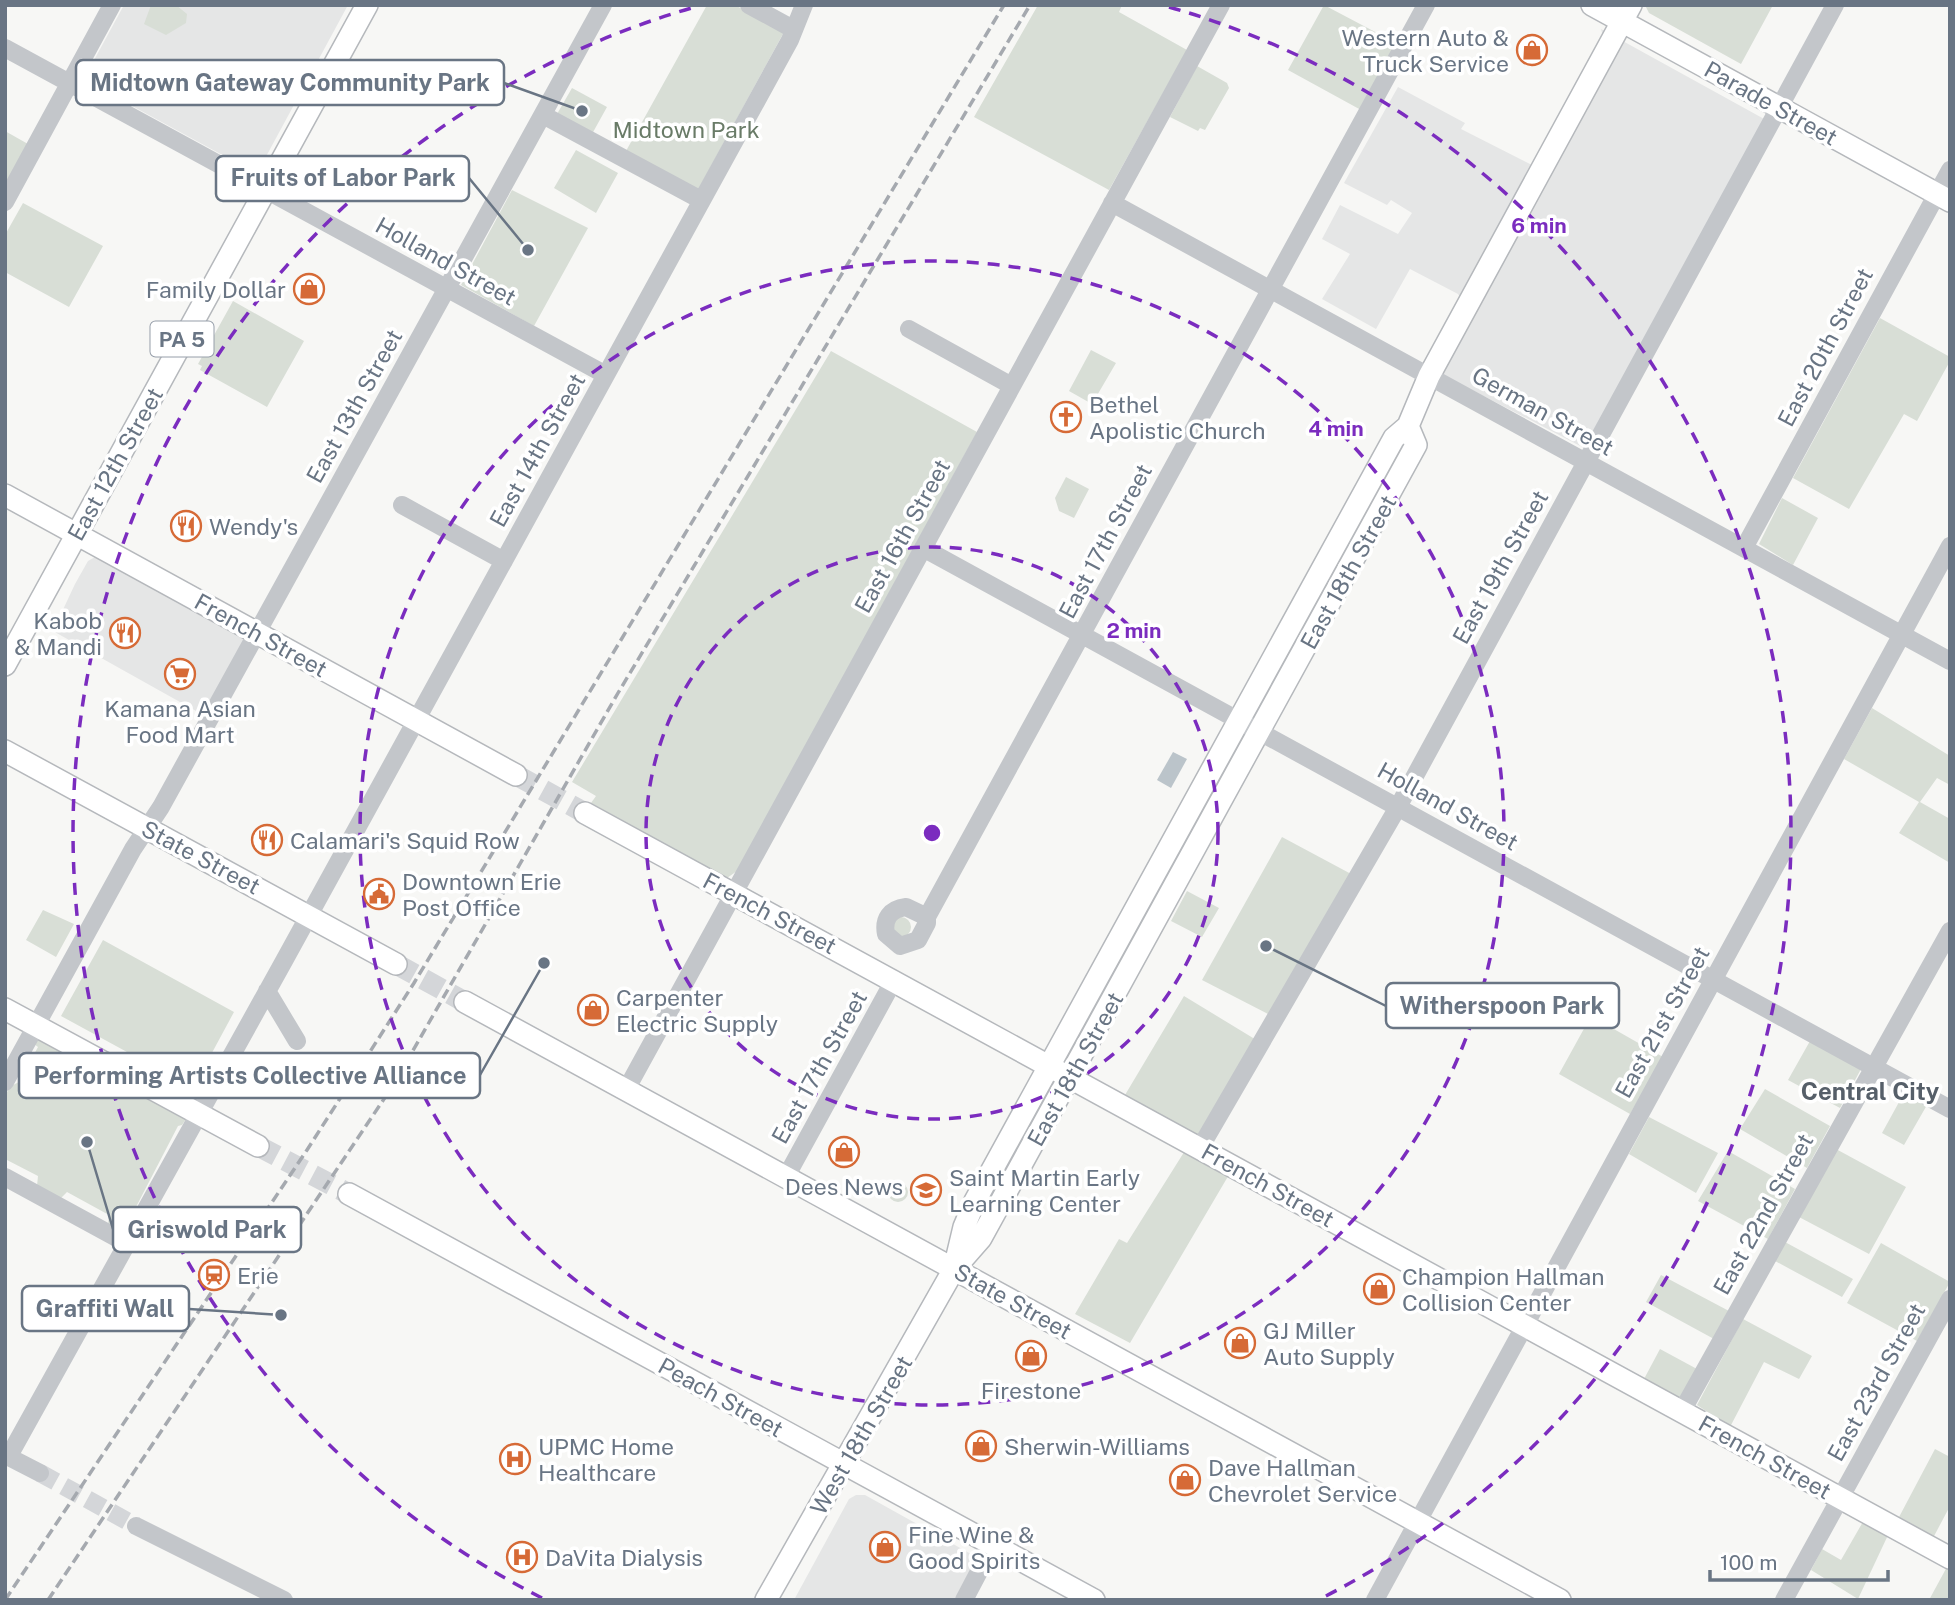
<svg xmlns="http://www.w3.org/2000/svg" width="1955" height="1605" viewBox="0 0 1955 1605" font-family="'Public Sans',sans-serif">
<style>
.built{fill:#e5e6e6}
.green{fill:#d8ded6}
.water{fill:#bbc4ca}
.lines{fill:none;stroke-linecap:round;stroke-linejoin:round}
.minor-tunnel{stroke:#d4d6d9;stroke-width:18;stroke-dasharray:18 9;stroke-linecap:butt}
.major-tunnel{stroke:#d4d6d9;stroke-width:21;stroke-dasharray:21 10;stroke-linecap:butt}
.major-casing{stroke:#b5b8bc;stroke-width:24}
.minor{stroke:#c3c6ca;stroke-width:18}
.major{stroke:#fff;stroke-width:21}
.rail{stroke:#a5a9af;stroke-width:3.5;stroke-dasharray:10 5;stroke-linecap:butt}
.ring{fill:none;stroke:#7b2cbf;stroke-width:3.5;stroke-dasharray:12 9}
.labels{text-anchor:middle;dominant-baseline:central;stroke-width:7;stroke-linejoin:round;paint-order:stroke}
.shield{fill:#fff;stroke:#969ea9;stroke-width:2}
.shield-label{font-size:21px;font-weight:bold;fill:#697584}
.poi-label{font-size:23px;fill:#697584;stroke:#fff;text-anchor:start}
.street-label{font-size:23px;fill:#697584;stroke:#fff}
.park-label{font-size:23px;fill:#697b67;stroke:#fff}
.neighbourhood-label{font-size:24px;font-weight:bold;fill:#565f69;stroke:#fff}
.centre{fill:#7b2cbf;stroke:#fff;stroke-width:3.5}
.ring-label{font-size:21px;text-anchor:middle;font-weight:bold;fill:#7b2cbf;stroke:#fff;stroke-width:7;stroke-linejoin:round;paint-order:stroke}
.leader{fill:none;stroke:#697584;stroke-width:2.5}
.callout-dot{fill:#697584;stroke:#fff;stroke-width:2.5}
.callout{fill:#fff;stroke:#697584;stroke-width:2.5}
.callout-label{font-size:24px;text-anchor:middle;font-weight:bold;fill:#697584}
</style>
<rect width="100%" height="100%" fill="#f7f7f5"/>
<path class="built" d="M124 5H348L262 164 250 170 88 82 87 73Z
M1601 29 1766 120 1586 449 1424 365 1461 299 1458 294 1410 269 1376 329 1322 299 1350 254 1322 239 1340 205 1398 234 1412 213 1391 200 1387 205 1344 183 1398 87 1465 123 1461 129 1536 167 1604 40Z
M95 557 245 638 205 716 53 631 75 584 88 561Z
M856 1495H865L971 1554 974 1563 954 1600H794L849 1499Z"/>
<path class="green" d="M151 5H176L187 14 186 23 166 35 144 24Z
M707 5H735L784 32 698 190 626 151Z
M1038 5H1122L1119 12 1187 50 1109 190 974 117Z
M1324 5 1398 44 1361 110 1288 70Z
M1645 5H1773L1741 64 1649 13Z
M1197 66 1227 83 1229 88 1205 130 1200 128 1198 131 1170 117Z
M572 88 607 107 592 134 557 114Z
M5 131 28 144 5 184Z
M576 150 618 173 596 213 554 188Z
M512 190 588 228 534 326 461 285Z
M23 203 103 246 69 307 5 272V235Z
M233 301 304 341 267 407 200 370 202 366 198 364Z
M1880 318 1950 357V361L1917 421 1904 414 1849 509 1793 478Z
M1091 350 1116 363 1092 404 1069 391Z
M831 351 977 432 737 871 727 878 591 803 596 796 572 782Z
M1066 477 1089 489 1074 518 1059 511 1055 498Z
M1782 498 1818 518 1793 565 1759 544Z
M1872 708 1950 756V785L1937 778 1920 802 1950 819V863L1899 833 1919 802 1844 759Z
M1282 837 1353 875 1270 1015 1202 980Z
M1187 891 1219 908 1202 937 1171 921Z
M43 910 74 924 56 957 26 940Z
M891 927a10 10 0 1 1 20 0a10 10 0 1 1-20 0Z
M103 940 234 1012 193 1088 61 1016Z
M1184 996 1258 1041 1201 1137 1125 1095Z
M1591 1016 1663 1057 1630 1114 1559 1074Z
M37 1038 186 1119 182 1125 178 1126 123 1232 108 1225 109 1215 67 1192 60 1199 37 1186 38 1176 5 1159V1095L11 1086 19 1082 38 1047 33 1043Z
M1810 1041 1861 1069 1840 1108 1788 1080Z
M1765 1089 1830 1126 1807 1168 1740 1129Z
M1904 1093 1927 1105 1904 1145 1882 1133Z
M1649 1117 1718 1153 1696 1193 1629 1154Z
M1186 1149 1230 1173 1130 1343 1075 1314 1119 1239 1127 1243Z
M1836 1149 1906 1187 1869 1254 1799 1217Z
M1728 1151 1795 1189 1768 1239 1698 1201Z
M888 1192a10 10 0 1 1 20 0a10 10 0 1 1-20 0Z
M1785 1242 1853 1279 1842 1297 1775 1261Z
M1881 1243 1950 1282 1917 1341 1847 1303Z
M1661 1275 1729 1311 1714 1339 1646 1302Z
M1743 1319 1812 1356 1799 1379 1764 1362 1730 1427 1697 1405Z
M1660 1349 1697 1369 1680 1398 1644 1379Z
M1935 1449 1950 1457V1506L1933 1538 1898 1519Z
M1864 1520 1889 1533 1858 1599 1811 1570 1822 1549 1841 1560Z
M1948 1565 1950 1600H1929Z"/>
<path class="water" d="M1173 752 1187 759 1171 788 1157 780Z"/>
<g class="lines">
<path class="minor-tunnel" d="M40 1473 136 1526"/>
<path class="major-tunnel" d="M516 775 585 813
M396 964 465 1002
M258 1146 349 1194"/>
<g class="major-casing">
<path id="major" d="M1592 5 1950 201
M5 495 516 775
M5 665 367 5
M5 751 396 964
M585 813 1950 1558
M465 1002 1560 1600
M5 1009 258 1146
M349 1194 1094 1600
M954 1269 964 1227 975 1201 1394 438 1408 426 1429 376 1631 5
M766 1600 954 1269 981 1238 1416 445 1408 426"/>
</g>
<path class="minor" d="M749 5 793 29
M5 48 606 375
M543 115 701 200
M5 202 112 5
M1112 203 1950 661
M909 329 1012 386
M402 505 504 561
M923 548 1950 1109
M1744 548 1950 170
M906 907 927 917V923L918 940 900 946 886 934C883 919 890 909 906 907Z
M927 917 1426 5
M267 991 297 1041
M5 1082 133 849 161 807 603 5
M626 1090 1221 5
M1200 1148 1398 807 1835 5
M5 1177 128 1244
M786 1177 894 980
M1682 1411 1950 931
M5 1455 40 1473
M9 1456C273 986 529 512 790 40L804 5
M136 1526 284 1600
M964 1600 993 1545
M1375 1600 1950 546
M1784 1600 1950 1299"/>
<use href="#major" class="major"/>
<path class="rail" d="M5 1600 307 1150 414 983 1004 5
M48 1600 392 1087 618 693 1030 5"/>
</g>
<g class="ring">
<circle cx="932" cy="833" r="286"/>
<circle cx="932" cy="833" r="572"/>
<path d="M542 1598A859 859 0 0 1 695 7M1169 7A859 859 0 0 1 1322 1598"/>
</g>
<defs>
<g id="shop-ring" transform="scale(1.575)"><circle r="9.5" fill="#fff" stroke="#d66a36" stroke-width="1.5"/><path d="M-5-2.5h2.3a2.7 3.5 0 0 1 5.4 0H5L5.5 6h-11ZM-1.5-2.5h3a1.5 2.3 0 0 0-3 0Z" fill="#d66a36"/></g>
<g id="church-ring" transform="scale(1.575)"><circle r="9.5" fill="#fff" stroke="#d66a36" stroke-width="1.5"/><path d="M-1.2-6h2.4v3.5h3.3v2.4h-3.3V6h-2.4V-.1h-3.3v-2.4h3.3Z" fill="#d66a36"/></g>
<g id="restaurant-ring" transform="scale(1.575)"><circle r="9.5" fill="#fff" stroke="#d66a36" stroke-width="1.5"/><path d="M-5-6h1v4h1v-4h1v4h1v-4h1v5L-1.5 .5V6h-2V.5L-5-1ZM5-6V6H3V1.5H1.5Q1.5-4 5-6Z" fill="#d66a36"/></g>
<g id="supermarket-ring" transform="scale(1.575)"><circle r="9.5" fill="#fff" stroke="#d66a36" stroke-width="1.5"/><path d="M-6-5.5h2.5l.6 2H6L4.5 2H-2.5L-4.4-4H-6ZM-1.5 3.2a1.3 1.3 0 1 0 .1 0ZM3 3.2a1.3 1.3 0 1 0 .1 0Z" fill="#d66a36"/></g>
<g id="civic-ring" transform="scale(1.575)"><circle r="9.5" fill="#fff" stroke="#d66a36" stroke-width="1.5"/><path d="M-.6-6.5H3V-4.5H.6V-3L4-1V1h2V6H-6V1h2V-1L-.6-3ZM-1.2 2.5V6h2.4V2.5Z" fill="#d66a36"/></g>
<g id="school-ring" transform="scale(1.575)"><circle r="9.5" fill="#fff" stroke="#d66a36" stroke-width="1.5"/><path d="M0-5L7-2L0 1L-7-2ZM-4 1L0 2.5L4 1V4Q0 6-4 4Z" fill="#d66a36"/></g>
<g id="station-ring" transform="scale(1.575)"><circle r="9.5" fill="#fff" stroke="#d66a36" stroke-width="1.5"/><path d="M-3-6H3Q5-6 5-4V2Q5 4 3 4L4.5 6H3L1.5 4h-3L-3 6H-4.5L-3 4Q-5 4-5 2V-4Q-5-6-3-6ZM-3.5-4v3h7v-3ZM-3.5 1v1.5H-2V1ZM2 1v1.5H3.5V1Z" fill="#d66a36"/></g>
<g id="hospital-ring" transform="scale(1.575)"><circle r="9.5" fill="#fff" stroke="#d66a36" stroke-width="1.5"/><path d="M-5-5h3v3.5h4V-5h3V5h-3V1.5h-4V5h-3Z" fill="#d66a36"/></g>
</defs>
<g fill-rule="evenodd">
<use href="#shop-ring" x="1532" y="50"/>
<use href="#shop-ring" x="309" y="289"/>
<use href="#church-ring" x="1066" y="417"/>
<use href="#restaurant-ring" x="186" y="526"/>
<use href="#restaurant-ring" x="125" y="633"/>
<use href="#supermarket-ring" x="180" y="674"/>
<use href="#restaurant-ring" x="267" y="840"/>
<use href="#civic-ring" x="379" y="894"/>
<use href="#shop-ring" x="593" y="1010"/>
<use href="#shop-ring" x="844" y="1152"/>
<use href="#school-ring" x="926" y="1190"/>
<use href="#station-ring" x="214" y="1275"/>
<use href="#shop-ring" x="1379" y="1289"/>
<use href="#shop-ring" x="1240" y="1343"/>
<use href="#shop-ring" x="1031" y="1356"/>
<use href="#shop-ring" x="981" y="1446"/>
<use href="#hospital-ring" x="515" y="1459"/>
<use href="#shop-ring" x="1185" y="1480"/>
<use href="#shop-ring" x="885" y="1547"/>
<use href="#hospital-ring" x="522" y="1557"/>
</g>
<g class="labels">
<rect class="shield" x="150.5" y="321.5" width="63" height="35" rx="5"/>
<g class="shield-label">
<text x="182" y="339">PA 5</text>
</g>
<g class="poi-label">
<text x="1509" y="37" text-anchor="end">Western Auto &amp;<tspan x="1509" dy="26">Truck Service</tspan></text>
<text x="286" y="289" text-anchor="end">Family Dollar</text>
<text x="1089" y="404">Bethel<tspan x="1089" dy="26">Apolistic Church</tspan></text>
<text x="209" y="526">Wendy's</text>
<text x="102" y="620" text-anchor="end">Kabob<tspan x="102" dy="26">&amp; Mandi</tspan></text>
<text x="180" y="708" text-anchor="middle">Kamana Asian<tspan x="180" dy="26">Food Mart</tspan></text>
<text x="290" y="840">Calamari's Squid Row</text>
<text x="402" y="881">Downtown Erie<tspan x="402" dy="26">Post Office</tspan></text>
<text x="616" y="997">Carpenter<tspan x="616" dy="26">Electric Supply</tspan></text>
<text x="949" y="1177">Saint Martin Early<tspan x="949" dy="26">Learning Center</tspan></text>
<text x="844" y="1186" text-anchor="middle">Dees News</text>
<text x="237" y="1275">Erie</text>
<text x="1402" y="1276">Champion Hallman<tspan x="1402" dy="26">Collision Center</tspan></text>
<text x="1263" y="1330">GJ Miller<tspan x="1263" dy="26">Auto Supply</tspan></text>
<text x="1031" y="1390" text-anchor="middle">Firestone</text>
<text x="538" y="1446">UPMC Home<tspan x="538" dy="26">Healthcare</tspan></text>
<text x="1004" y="1446">Sherwin-Williams</text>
<text x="1208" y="1467">Dave Hallman<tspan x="1208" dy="26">Chevrolet Service</tspan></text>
<text x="908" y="1534">Fine Wine &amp;<tspan x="908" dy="26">Good Spirits</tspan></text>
<text x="545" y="1557">DaVita Dialysis</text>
</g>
<g class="street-label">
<text transform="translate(1771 103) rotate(29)">Parade Street</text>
<text transform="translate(446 261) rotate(29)">Holland Street</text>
<text transform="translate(1825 347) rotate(-62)">East 20th Street</text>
<text transform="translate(354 406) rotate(-61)">East 13th Street</text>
<text transform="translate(1543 411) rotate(29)">German Street</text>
<text transform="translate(537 450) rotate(-61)">East 14th Street</text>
<text transform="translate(115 464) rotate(-61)">East 12th Street</text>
<text transform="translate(902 536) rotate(-61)">East 16th Street</text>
<text transform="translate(1105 541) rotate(-62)">East 17th Street</text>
<text transform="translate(1500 567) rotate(-61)">East 19th Street</text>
<text transform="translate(1348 572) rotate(-61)">East 18th Street</text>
<text transform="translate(261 635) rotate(29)">French Street</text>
<text transform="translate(1448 806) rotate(29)">Holland Street</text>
<text transform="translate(201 857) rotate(28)">State Street</text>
<text transform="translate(770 913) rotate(28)">French Street</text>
<text transform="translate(1662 1022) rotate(-61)">East 21st Street</text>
<text transform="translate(819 1067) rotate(-61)">East 17th Street</text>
<text transform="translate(1075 1069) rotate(-61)">East 18th Street</text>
<text transform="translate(1268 1185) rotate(29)">French Street</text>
<text transform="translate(1763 1214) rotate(-61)">East 22nd Street</text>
<text transform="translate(1013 1301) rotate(29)">State Street</text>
<text transform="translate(1876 1382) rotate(-61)">East 23rd Street</text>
<text transform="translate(721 1397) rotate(29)">Peach Street</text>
<text transform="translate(861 1435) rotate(-60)">West 18th Street</text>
<text transform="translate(1765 1457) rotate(29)">French Street</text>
</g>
<g class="park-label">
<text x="686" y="129">Midtown Park</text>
</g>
<g class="neighbourhood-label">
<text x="1870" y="1091">Central City</text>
</g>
</g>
<circle cx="932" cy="833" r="10" class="centre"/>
<g class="ring-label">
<text x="1539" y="233">6 min</text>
<text x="1336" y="436">4 min</text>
<text x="1134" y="638">2 min</text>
</g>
<path class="leader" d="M582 111L504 83M528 250L469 178M1266 946L1386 1006M544 963L480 1075M87 1142L113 1229M281 1315L189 1309"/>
<g class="callout-dot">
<circle cx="582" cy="111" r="7"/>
<circle cx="528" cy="250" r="7"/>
<circle cx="1266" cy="946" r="7"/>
<circle cx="544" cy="963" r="7"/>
<circle cx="87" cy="1142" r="7"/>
<circle cx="281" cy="1315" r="7"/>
</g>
<g class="callout">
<rect x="76" y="60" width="428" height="45" rx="7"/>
<rect x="216" y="156" width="253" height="45" rx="7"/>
<rect x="1386" y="983" width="233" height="45" rx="7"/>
<rect x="19" y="1053" width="461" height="45" rx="7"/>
<rect x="113" y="1207" width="188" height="45" rx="7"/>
<rect x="22" y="1286" width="167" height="45" rx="7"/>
</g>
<g class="callout-label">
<text x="290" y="91">Midtown Gateway Community Park</text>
<text x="343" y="186">Fruits of Labor Park</text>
<text x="1502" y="1014">Witherspoon Park</text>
<text x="250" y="1084">Performing Artists Collective Alliance</text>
<text x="207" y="1238">Griswold Park</text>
<text x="105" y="1317">Graffiti Wall</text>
</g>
<rect width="1955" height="1605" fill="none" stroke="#697584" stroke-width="14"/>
<path d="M1710 1570v10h178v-10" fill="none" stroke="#697584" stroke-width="3.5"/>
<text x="1720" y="1570" font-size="21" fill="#697584" stroke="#ffffff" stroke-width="5" paint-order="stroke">100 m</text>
</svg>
